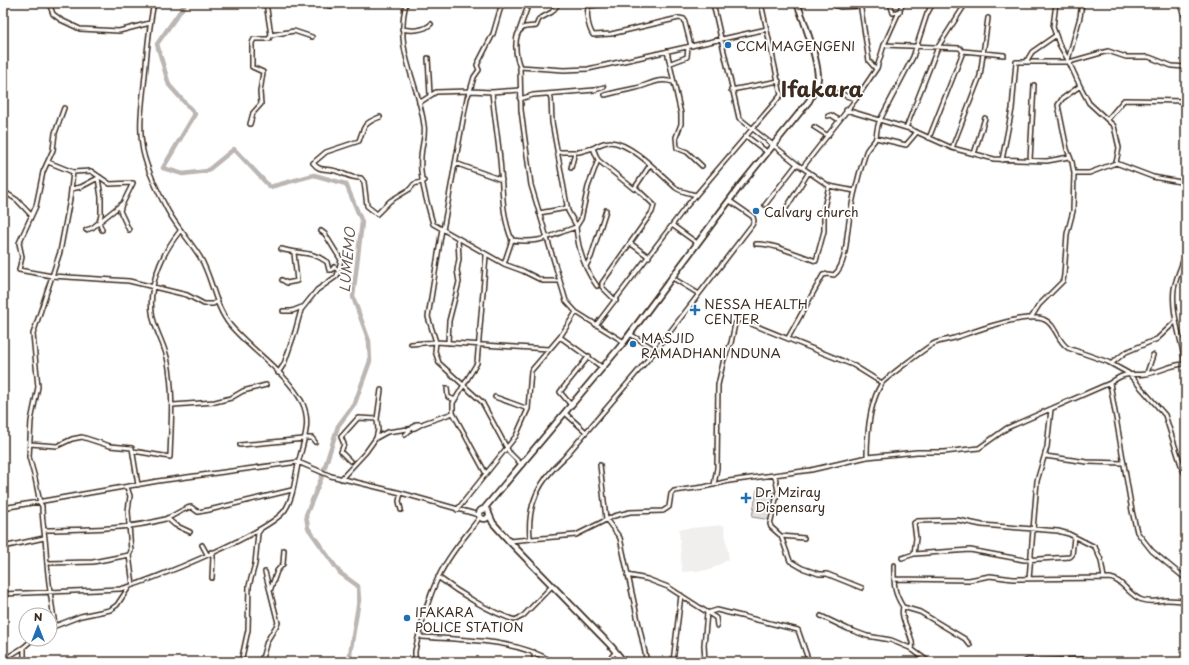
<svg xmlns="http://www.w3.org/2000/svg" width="1189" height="665" viewBox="0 0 1189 665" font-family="'Playpen Sans',sans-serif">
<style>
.built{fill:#f1efee}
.green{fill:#e2e0de;stroke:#8e857e}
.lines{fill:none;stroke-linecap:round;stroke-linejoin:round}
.river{stroke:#bcb6b3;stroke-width:4.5}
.minor-casing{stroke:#3b2a1e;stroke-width:6}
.secondary-casing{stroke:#3b2a1e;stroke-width:8}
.minor{stroke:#fff;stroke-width:3}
.secondary{stroke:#fff;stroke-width:4.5}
.poi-dot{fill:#1f6fb2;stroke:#fff;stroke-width:1.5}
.labels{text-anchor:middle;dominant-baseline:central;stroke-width:3.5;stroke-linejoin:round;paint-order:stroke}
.poi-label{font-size:13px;fill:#3b2a1e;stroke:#fff;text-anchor:start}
.water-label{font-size:14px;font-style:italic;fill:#685b52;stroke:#fff}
.town-label{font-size:21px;font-weight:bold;fill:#3b2a1e;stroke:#fff}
</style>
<rect width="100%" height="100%" fill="#fff"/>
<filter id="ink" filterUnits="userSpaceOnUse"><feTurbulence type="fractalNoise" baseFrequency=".025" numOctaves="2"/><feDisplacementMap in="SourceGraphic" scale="8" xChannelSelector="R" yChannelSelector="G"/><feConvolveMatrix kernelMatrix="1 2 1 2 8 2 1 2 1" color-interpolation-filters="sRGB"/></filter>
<g filter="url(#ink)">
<path class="built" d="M724 525 729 559 710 570 682 572 679 529Z"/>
<path class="green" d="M757 489 775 492 771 520 752 517Z"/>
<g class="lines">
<path class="river" d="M186 3 157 44 169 85 195 114 163 168 183 174 207 171 234 149 270 187 314 175 346 184 362 222 353 297 369 341 370 361 355 403 338 426 321 479 306 515 308 528 340 573 358 586 359 600 350 654 352 662"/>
<g class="minor-casing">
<path id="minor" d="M49 3 53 14 61 20 80 29 119 31 150 23
M266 3 271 35 294 31 312 37
M321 3 330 6 358 3
M406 3C394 52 418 80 424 125 426 136 421 147 421 158 419 178 428 205 433 224L504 264 523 271 543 281H560
M581 3 588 6 615 3
M590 3C585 11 588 27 593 35L611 34 679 18 684 19 691 46
M713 3 739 118 797 164 829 186 855 191
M829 3 840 7 861 6
M860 3 869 61 876 69
M890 3 893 13 900 11
M1056 3 1053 27 1059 44 1068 60
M1179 3 1186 19
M402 29C411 31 424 31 431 24
M519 31 529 3
M884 45 960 48 963 52 929 138
M667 51 681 114V124L676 137 677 148 687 152 702 166
M963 51 1004 55
M428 58 430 95
M1026 62 1032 52 1055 36
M671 63 687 57 688 47
M520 67C516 58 512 34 523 28 526 26 532 27 536 26L539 19 552 12 559 3
M1080 86 1089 103 1114 126 1119 148 1116 163
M827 87 836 93H841L846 96 856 99
M731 90 779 81
M492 92C494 115 498 137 500 160 503 187 501 214 512 240L504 264
M549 94 551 98 552 122 568 211 576 225
M605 95C616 92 626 90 636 88 649 85 659 77 673 82
M520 99 533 95 595 90 604 87
M419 103 436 92 470 91 474 77 479 70 477 65 493 34 502 3
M64 108 55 133 53 150 43 172 36 206 19 243 22 257 19 270 52 276 129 281 187 295 204 304H213L218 301
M846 110 910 129 952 148 994 159 1047 161 1069 157
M828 116 831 115 839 120
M380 117C364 123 364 126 359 141L326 152 313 163C320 172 326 168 336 171 347 174 348 178 361 178L364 182 367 206 377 214 390 201 410 189 414 184 424 181
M1108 119 1124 100 1186 101
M250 124 253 113 261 104 260 92 263 72 252 67V43L254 39H269L271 35
M814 127 828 136
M906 128 938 47 966 3
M746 136 767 152
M876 138 906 145 917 132
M952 148 980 76 988 18
M558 152H579L593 148
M974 154 985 118
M598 160 634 189 650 165
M1002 160 1012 109 1016 62H1069L1108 51 1126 57H1149L1172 66 1186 67
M1030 160 1034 85
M48 162 73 172 91 171 110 184 133 183 123 203 92 228 86 230
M455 163 502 180
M803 167 856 99 877 68 884 45 903 3
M571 168 575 152
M1074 173H1089L1116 163 1153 177 1186 183
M100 177 98 178 101 197V215L99 222 102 230
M71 189 81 187 98 178
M3 191 17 200 31 215
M122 204 120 211 129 230
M765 205 797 164
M785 210 809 172
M539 213 567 208
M672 225 697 243
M576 227C578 248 585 270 597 286
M442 229 428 317 436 342 549 349
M443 230 467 98 470 91 492 92 520 90
M512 240C541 244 549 236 576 227L581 219 588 187 598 160 593 148C598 145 604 142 610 142 632 143 660 174 676 188 681 192 690 193 696 195
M630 243 649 257
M756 244C773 243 798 255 816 261L824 231V208L829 186
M281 249C298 254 313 251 327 262L329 270H332L334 267 338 270
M586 266 591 257 606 210
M671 277 699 294
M282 280 287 283 297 281 294 253
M616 301 602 287V283L652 212 654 205 636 188 634 189
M283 311H292L302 307
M576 312 566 301 531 185 521 110 520 67 564 70 588 69 767 29
M1031 318 1039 305 1063 281 1064 275 1067 234 1073 211 1074 173 1072 162 1067 149 1058 105 1062 99 1080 86 1068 60 1080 17 1082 3
M596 325 685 208 781 95 761 3
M630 334 656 350
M788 338 823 275 828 274 834 275C844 267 846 248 847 236 850 208 857 179 866 152 868 146 875 143 876 137 877 131 877 126 880 120L913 57 927 14 933 3
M448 343 449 321 459 282 457 270 459 259 458 239
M411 344 436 342 435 351 439 363 482 402 509 452 522 465
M1112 363 1126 352 1157 339 1176 321
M1185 364C1182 340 1171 314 1174 289 1176 277 1182 265 1186 253
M603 368 560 337 576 312 624 342
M278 373 284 364 295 332 301 310 317 290 337 276 341 260 325 234 321 231
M1147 373 1153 355
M1110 383 1132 511 1137 532 1152 551 1186 579
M447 388 448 397 455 400
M495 397 528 409
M173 405 215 402 231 398 243 391 266 385
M571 405 560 392 589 356
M565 413 586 432
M405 435 416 424H421
M304 438H312L315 442
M376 438 378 430 377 419
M30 444 57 446 72 439 82 437 110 446 132 448 138 485
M240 445 304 439
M133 451 170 457C171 424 174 395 168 362 166 349 159 337 155 325 144 293 160 256 180 231
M1045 456 1087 462 1124 463
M867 457C867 435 869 403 882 383 886 378 926 348 933 344 939 341 947 340 954 338 973 332 1027 311 1045 320 1056 325 1057 341 1068 348L1108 362 1128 373 1165 415 1182 468 1186 476
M350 461 341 452 344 444 341 437 358 418 377 419 381 390
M600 465 606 519 620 538 647 662
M485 472 453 413V403L477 363 486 256
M775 476 778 491 770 524 771 527 781 536 790 561 802 568 819 574H827L862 588
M341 479 366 452 376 438 387 432 415 428 424 423 453 413
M714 485 717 468 718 385 724 359 731 343 735 324 739 319 853 365 882 383
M127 487 130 496 128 511 131 551 129 555 133 585
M3 508 158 481 298 462 331 476 401 493 479 515
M401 510 399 501 401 493
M457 510 516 436 528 409 531 371 560 337
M480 517C465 537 448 556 438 578 429 596 424 615 419 634L422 637C463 640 517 639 553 662
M167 518 175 525 190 532
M44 530C84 529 127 530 165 519 174 516 182 509 191 507L198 512 209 510 292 490
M781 536 804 538
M530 538C527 504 539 481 564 458L656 350 752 225 754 221 753 217 730 201
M509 541 576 535 614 516 630 512 663 511 669 507 671 494 674 491 704 487 729 481 811 470 867 457 917 452H944L979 448 1007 428 1110 383C1127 371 1127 376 1146 374 1160 372 1171 364 1186 364
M202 545 207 554
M3 547 44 538
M211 552 213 556 212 578
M914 554 916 538 914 523 917 521 958 520 982 525 1058 531 1069 534 1095 547 1101 560 1104 578
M902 558 914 554 970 550 1024 560 1070 557 1072 555 1074 537
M48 563 93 562 129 555
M894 565C894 584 893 591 903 607 899 621 915 635 912 650
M265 572 270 591
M627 575 647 579 668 587 716 618 717 626
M438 577C459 593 491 613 515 620L523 616 552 586
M894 579 969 580 990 576 1013 579 1110 578C1123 580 1129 596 1142 600 1151 603 1159 600 1167 600 1173 600 1180 601 1186 601
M1029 579 1037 481 1047 447 1051 409
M3 594 120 589C149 582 270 532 285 510 295 495 295 473 300 456 305 437 311 420 302 402 286 372 251 350 230 325 214 305 213 279 200 257 190 241 177 227 168 211 159 194 144 164 142 145 139 125 142 104 144 85 147 57 148 30 154 3
M903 607 920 612 965 639 970 645
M821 616 848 629 867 636 891 640 910 648 929 662
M55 625C51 600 47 575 46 549 45 535 42 521 42 506L40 503 35 478 29 457 31 421 38 387 33 334 60 252 70 199 73 172
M50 628 81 616 110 610 117 605 129 587
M3 660 24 647 33 639
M24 662V647
M241 662 248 630 249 586 255 564 258 533 261 529
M261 662 267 641 278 623 270 591 277 571 283 564 284 550
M415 662V651L419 634
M534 662V652
M606 662 616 652
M673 662 681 595
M705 662 704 645 707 613 717 610 798 630 809 662
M1024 662 1028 660C1039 661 1050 661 1061 660 1074 660 1084 657 1096 662"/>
</g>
<g class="secondary-casing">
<path id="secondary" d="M479 514a5 5 0 1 1 10 0a5 5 0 1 1-10 0Z
M483 510 624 342 740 186 809 101C813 93 817 87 818 78 818 60 804 20 797 3
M489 514 493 523 509 541 611 646 624 662"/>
</g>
<use href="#minor" class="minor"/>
<use href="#secondary" class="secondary"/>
</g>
</g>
<g class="poi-dot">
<circle cx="728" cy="45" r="4"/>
<circle cx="756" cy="211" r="4"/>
<path d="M693 304h4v4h4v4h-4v4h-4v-4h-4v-4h4z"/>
<circle cx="633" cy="344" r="4"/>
<path d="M744 492h4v4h4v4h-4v4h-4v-4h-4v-4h4z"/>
<circle cx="407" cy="618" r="4"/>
</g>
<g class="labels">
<g class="poi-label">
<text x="736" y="45">CCM MAGENGENI</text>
<text x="764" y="211">Calvary church</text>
<text x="704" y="303">NESSA HEALTH<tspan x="704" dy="15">CENTER</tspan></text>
<text x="641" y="337">MASJID<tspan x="641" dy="15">RAMADHANI NDUNA</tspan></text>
<text x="755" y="491">Dr. Mziray<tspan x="755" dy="15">Dispensary</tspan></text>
<text x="415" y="611">IFAKARA<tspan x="415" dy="15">POLICE STATION</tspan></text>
</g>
<g class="water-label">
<text transform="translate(347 260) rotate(-85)">LUMEMO</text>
</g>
<g class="town-label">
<text x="822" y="88">Ifakara</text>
</g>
</g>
<rect width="1189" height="665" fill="none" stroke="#fff" stroke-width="16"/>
<rect x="8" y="8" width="1173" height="649" fill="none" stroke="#3b2a1e" stroke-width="1.5" filter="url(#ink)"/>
<g transform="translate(38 627)"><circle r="19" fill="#ffffff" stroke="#b1aaa5"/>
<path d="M0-3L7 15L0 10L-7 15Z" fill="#1f6fb2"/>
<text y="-6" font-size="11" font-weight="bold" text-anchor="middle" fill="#3b2a1e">N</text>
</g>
</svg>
